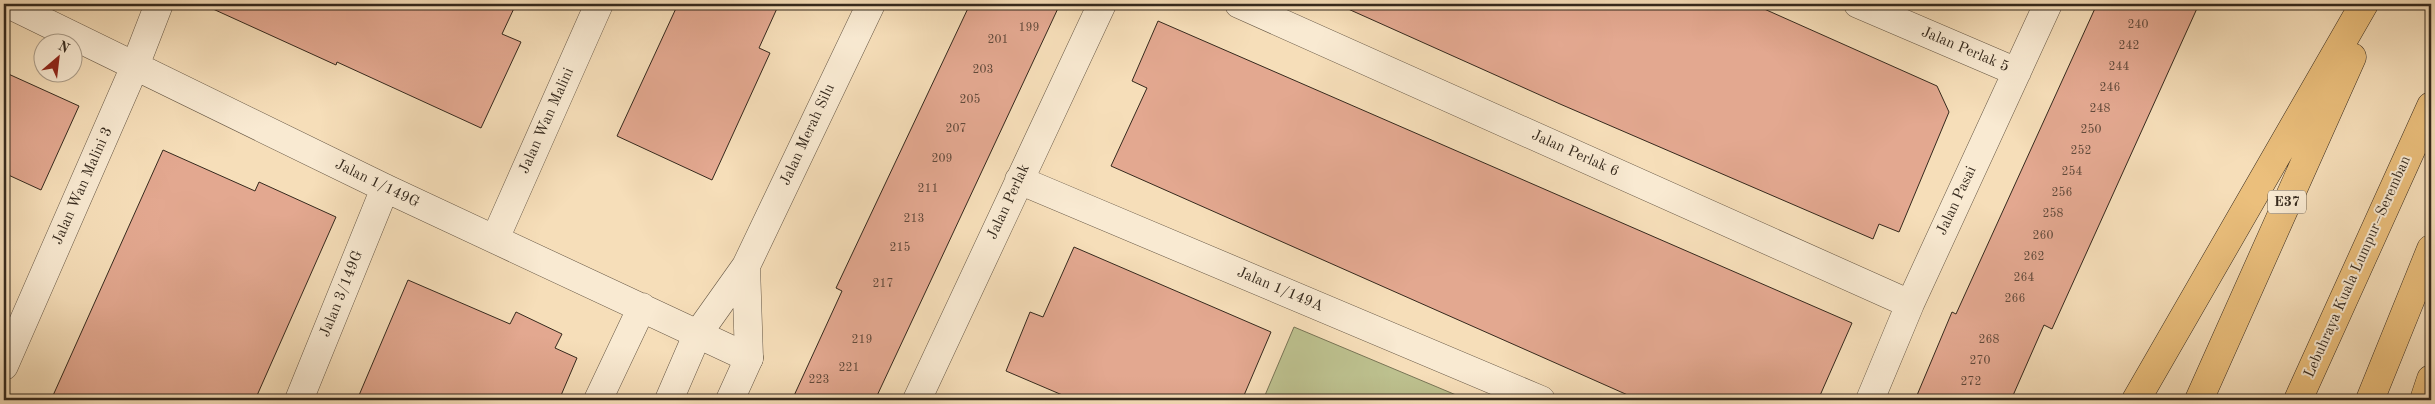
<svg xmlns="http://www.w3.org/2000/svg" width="2435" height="404" viewBox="0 0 2435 404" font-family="'Old Standard TT',serif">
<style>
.green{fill:#bdc18f;stroke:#797556}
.building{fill:#e3a890;stroke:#35291d}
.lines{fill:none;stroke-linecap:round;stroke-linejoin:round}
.minor-casing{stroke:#655644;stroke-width:29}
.tertiary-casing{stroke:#655644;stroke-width:29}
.motorway-casing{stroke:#35291d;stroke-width:29}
.minor{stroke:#f9ead2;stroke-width:28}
.tertiary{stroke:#f9ead2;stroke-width:28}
.motorway{stroke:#ebbf7c;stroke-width:28}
.labels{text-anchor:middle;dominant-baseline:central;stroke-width:4;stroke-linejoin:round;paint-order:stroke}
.number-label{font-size:12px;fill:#60493a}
.shield{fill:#f9ead2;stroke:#706353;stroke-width:1}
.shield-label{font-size:14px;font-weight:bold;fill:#35291d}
.street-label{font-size:15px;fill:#35291d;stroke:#f9ead2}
</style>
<rect width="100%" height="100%" fill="#f6deb9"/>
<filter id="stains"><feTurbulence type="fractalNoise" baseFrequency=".004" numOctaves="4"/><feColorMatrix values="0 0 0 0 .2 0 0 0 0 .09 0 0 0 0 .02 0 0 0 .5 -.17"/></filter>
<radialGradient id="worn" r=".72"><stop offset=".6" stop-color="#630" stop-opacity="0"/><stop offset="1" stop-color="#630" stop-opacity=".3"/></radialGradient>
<path class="green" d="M1294 327 1468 400H1263Z"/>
<path class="building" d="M202 4H516L502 34 521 42 481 128 337 62 336 65Z
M678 4H779L759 48 770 53 712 180 617 136Z
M970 4H1060L875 400H792L842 291 836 288Z
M1337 4H1753L1937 86 1949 112 1899 232 1879 224 1873 239 1560 104Z
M2097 4H2199L2052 329 2044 325 2011 400H1915L1952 312 1956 314Z
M1158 21 1852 323 1818 400H1639L1111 166 1147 88 1132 81Z
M4 72 79 106 41 190 4 173Z
M163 150 255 191 259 182 336 217 255 400H51Z
M1074 247 1271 332 1242 400H1074L1006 371 1030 312 1043 317Z
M408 280 510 324 516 312 562 334 555 348 577 358 559 400H357Z"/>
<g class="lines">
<g class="minor-casing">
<path id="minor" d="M8 4 385 188 749 358
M1239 4 1910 304
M1858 4 2017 72
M1019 180 1541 400
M495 239 599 4
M4 366 135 66 159 4
M299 400 385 188
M598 400 642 307
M917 400 1102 4
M1870 400 1910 304 2048 4"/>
</g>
<g class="tertiary-casing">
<path id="tertiary" d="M669 400 697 335 746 266 871 4
M730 400 749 358 746 266"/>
</g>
<g class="motorway-casing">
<path id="motorway" d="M2136 400 2364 4
M2199 400 2352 57
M2298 400 2431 106
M2370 400 2431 249
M2424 400 2431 379"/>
</g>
<use href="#minor" class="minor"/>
<use href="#tertiary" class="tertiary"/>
<use href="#motorway" class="motorway"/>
</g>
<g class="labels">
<g class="number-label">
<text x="2138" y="25">240</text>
<text x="1029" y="28">199</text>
<text x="998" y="40">201</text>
<text x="2129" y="46">242</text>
<text x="2119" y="67">244</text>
<text x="983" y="70">203</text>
<text x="2110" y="88">246</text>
<text x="970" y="100">205</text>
<text x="2100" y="109">248</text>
<text x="956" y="129">207</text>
<text x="2091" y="130">250</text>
<text x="2081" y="151">252</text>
<text x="942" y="159">209</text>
<text x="2072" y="172">254</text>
<text x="928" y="189">211</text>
<text x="2062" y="193">256</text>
<text x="2053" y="214">258</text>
<text x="914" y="219">213</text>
<text x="2043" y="236">260</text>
<text x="900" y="248">215</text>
<text x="2034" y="257">262</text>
<text x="2024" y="278">264</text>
<text x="883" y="284">217</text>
<text x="2015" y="299">266</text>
<text x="862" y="340">219</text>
<text x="1989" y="340">268</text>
<text x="1980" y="361">270</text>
<text x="849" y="368">221</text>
<text x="819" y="380">223</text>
<text x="1971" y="382">272</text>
</g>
<rect class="shield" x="2268" y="190.5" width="38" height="23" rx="4"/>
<g class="shield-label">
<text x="2287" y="202">E37</text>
</g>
<g class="street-label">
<text transform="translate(1965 50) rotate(23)">Jalan Perlak 5</text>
<text transform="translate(547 121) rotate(-66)">Jalan Wan Malini</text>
<text transform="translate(808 135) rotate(-65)">Jalan Merah Silu</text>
<text transform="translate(1575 154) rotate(24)">Jalan Perlak 6</text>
<text transform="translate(377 184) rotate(26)">Jalan 1/149G</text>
<text transform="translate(83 186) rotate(-66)">Jalan Wan Malini 3</text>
<text transform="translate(1957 201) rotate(-65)">Jalan Pasai</text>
<text transform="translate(1009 202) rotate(-65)">Jalan Perlak</text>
<text transform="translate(2358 267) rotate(-66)">Lebuhraya Kuala Lumpur–Seremban</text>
<text transform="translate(1280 290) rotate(23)">Jalan 1/149A</text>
<text transform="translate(342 294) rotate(-68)">Jalan 3/149G</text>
</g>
</g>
<rect width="2435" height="404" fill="none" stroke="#f6deb9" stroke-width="20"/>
<rect x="5" y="5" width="2425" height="394" fill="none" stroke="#35291d" stroke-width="2.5"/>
<rect x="10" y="10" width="2415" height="384" fill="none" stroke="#35291d"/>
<g transform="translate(58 58) rotate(28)"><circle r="24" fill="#f9ead2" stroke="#ab9d8a"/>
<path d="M0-4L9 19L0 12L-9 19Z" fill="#8f2418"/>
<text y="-8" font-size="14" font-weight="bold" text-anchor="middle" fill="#35291d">N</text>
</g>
<rect width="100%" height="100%" filter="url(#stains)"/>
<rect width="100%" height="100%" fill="url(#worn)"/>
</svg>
